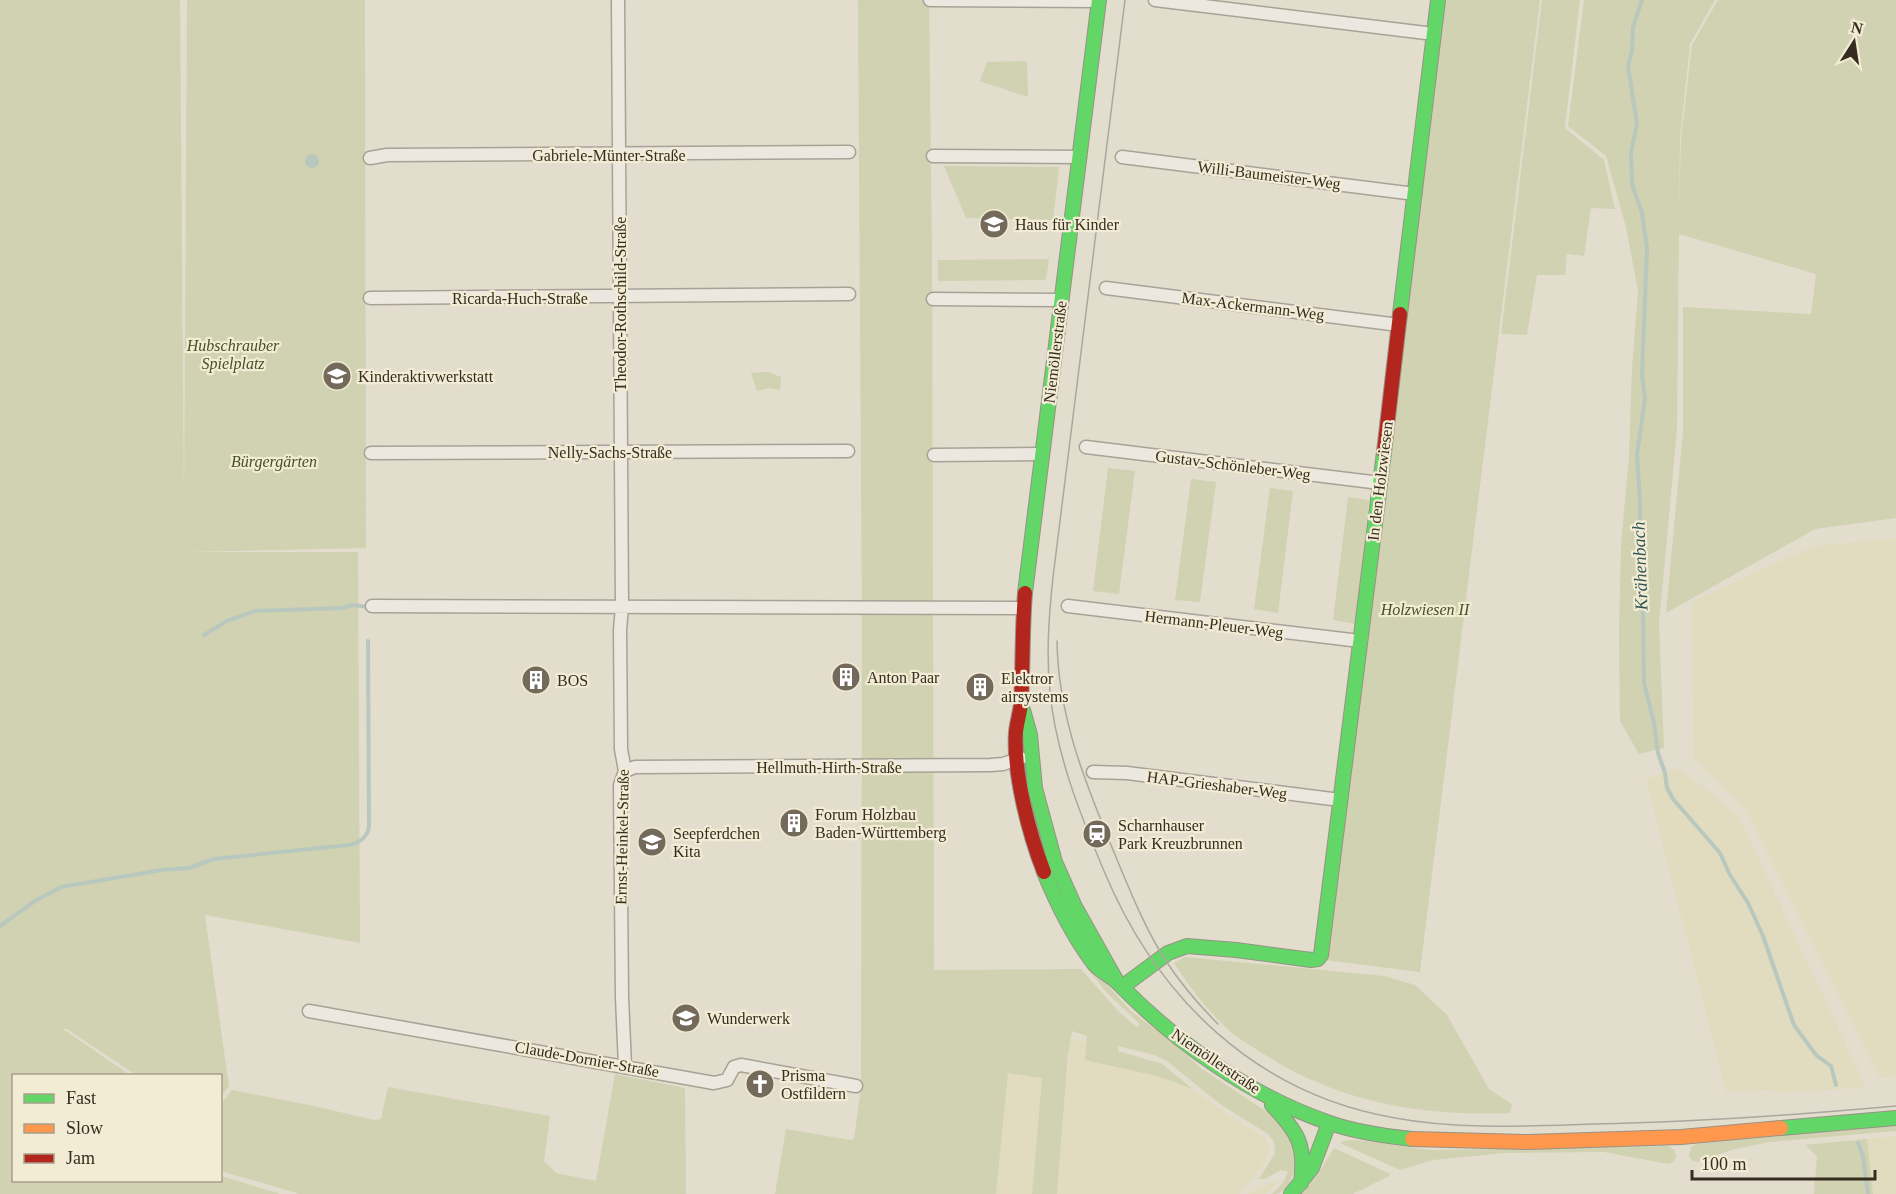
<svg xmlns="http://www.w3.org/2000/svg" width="1896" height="1194" viewBox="0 0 1896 1194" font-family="'Times New Roman',serif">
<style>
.farmland{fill:#e1dcbf}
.green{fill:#d0d2b1}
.water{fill:#b9c8bf}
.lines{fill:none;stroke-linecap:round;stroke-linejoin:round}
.stream{stroke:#b9c8bf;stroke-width:4}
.street-casing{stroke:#a8a296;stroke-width:15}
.fast-casing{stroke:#989287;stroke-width:16}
.slow-casing{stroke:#989287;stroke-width:16}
.jam-casing{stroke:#989287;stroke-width:16}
.street{stroke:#ece8df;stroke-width:12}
.fast{stroke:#63d668;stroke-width:14}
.slow{stroke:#ff974d;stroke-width:14}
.jam{stroke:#b3261e;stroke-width:14}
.tram{stroke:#aba79f;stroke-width:1.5}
.labels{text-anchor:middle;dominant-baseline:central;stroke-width:4.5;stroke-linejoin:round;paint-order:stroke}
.street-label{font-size:16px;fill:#362c1f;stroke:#f3ecd4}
.poi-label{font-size:16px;fill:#362c1f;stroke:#f3ecd4;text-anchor:start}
.park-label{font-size:16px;font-style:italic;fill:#455127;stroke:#f3ecd4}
.water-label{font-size:18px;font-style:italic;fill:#305554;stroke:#f3ecd4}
</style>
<rect width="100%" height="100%" fill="#e3ddcd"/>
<path class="farmland" d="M1896 538V1077L1880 1078 1746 811 1694 758 1691 602 1814 546Z
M1679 768 1738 815 1866 1087 1787 1093 1767 1090 1726 1092 1646 779Z
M1071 1038 1087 1042 1085 1060 1157 1076 1193 1089 1224 1112 1265 1138 1270 1148 1267 1159 1239 1194H1057Z
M1008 1073 1042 1077 1032 1194H996Z
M1896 1136V1194H1873L1867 1139Z
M1273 1181H1276L1277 1184 1266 1194H1248Z"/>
<path class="green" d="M0 0H180L184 507 187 0H365L366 548 184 552H358L360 943 205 915 229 1087 221 1095 220 1076 136 1075 67 1029H63L130 1075 14 1076V1180H220L221 1176 281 1194H0Z
M858 0H929L932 254 934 970 1081 969 1118 1011 1138 1028 1139 1023 1106 992 1088 969 1097 974 1131 1011 1176 1045 1202 1069 1270 1114 1297 1146C1295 1163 1295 1194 1272 1194L1283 1183 1288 1172 1281 1170 1265 1179H1259L1275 1153 1274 1142 1268 1134 1220 1104 1167 1061 1154 1055 1118 1046V1051L1162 1064 1193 1089 1157 1076 1085 1060 1087 1036 1072 1031 1068 1055 1057 1194H1032L1042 1078 1008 1073 996 1194H775L786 1129 850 1140 854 1139 861 1089 862 631Z
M1443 0H1540L1420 972 1326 960Z
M1542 0H1580L1565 128 1604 160 1615 209 1591 208 1584 256 1567 254 1565 275H1537L1527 335 1501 334Z
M1584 0H1715L1690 44 1680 138 1679 211 1681 139 1692 45 1718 0H1896V518L1815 529 1666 613 1683 431V307L1811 314 1816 274 1679 234 1677 429 1659 624 1664 748 1639 754 1620 721 1619 633 1621 545 1629 456 1632 368 1638 291 1626 227 1606 156 1568 126Z
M1027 61 1028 97 980 81 987 62Z
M944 166 1059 167 1053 220 966 218Z
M1049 259 1046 280 938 281V260Z
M768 372 781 377 780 390 769 388 757 391 751 373Z
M1108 468 1135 471 1119 594 1093 591Z
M1191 479 1216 482 1200 602 1175 600Z
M1270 488 1293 491 1278 613 1254 609Z
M1348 497 1369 500 1356 624 1333 620Z
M1185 957 1384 976 1415 985 1447 1015 1489 1089 1512 1104 1510 1113C1419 1117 1332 1101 1256 1049 1247 1043 1237 1038 1230 1031 1209 1013 1189 986 1174 963Z
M615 1074 685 1088 686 1194H300L221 1171V1104L232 1090 314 1106 374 1120 381 1119 388 1087 550 1116 544 1161 556 1173 596 1181Z
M1896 1125V1131L1769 1142 1731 1150 1698 1162 1693 1161 1689 1156 1691 1147 1696 1144Z
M1867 1139 1873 1194H1814L1817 1156 1805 1145Z
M1347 1140C1374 1140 1403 1148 1432 1150L1669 1146 1675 1151 1676 1157 1673 1162 1668 1164 1604 1152 1505 1153 1433 1160 1400 1170 1340 1143Z
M1334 1148 1386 1172 1389 1173V1176L1353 1194H1301L1317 1176Z"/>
<path class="water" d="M305 161a7 7 0 1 1 14 0a7 7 0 1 1-14 0Z"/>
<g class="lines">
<path class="stream" d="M1642 0 1633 27 1632 51 1628 66 1637 124 1631 152 1632 184 1642 213 1647 248 1642 374 1645 399 1637 454 1640 503V570L1643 614 1644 683 1654 723 1658 753 1665 773 1667 788 1673 799 1720 853 1730 875 1748 903 1763 936 1794 1025 1816 1055 1831 1066 1836 1085
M204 635 227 621 255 611 342 608 353 605 369 607
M0 926 35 901 61 887 162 870 189 868 214 859 349 845C359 843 367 838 369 827L368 641
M1858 1143 1863 1156 1868 1194"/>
<g class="street-casing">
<path id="street" d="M618 0 622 607 620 630 621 749 625 771 620 785 622 997 625 1066
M930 0 1099 1
M1155 0 1434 34
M933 156 1080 157
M1122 157 1415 194
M370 158 387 155 849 152
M1106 288 1399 325
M370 298 849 294
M933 299 1062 300
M1086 447 1380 483
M371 453 848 451
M934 455 1042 454
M372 606 1024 608
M1068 606 1360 641
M625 771 635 767 991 765 1003 764 1021 758
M1093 772 1127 773 1340 800
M309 1011 714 1083 727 1080 734 1067 741 1065 856 1086"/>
</g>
<g class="fast-casing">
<path id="fast" d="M1400 314 1438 0
M1025 593 1099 0
M1023 710 1030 735 1035 788 1055 862 1075 907 1116 980
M1044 872C1057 904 1073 936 1094 964 1101 972 1112 976 1119 984 1177 1043 1249 1095 1327 1122 1354 1132 1384 1136 1412 1139
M1122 987 1168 953 1187 946 1236 950 1311 960 1318 959 1321 955 1384 452
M1272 1105C1298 1132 1306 1145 1301 1183
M1781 1128 1896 1118
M1291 1194 1312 1168 1329 1123"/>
</g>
<g class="slow-casing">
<path id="slow" d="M1412 1139 1528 1142 1681 1137 1781 1128"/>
</g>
<g class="jam-casing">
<path id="jam" d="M1384 452 1400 314
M1025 593C1022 630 1023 667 1021 704 1020 713 1017 722 1016 732 1013 772 1029 834 1044 872"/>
</g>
<use href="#street" class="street"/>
<use href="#fast" class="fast"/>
<use href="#slow" class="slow"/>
<use href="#jam" class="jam"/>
<path class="tram" d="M1125 0 1053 577C1049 615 1046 653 1050 692 1056 754 1080 814 1104 871 1157 998 1256 1094 1395 1118 1460 1130 1528 1126 1594 1124 1695 1122 1796 1115 1896 1106
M1057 641C1058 716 1085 782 1113 850 1129 888 1144 927 1166 961 1181 984 1199 1005 1218 1024"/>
</g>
<defs>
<g id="school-disc" transform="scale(1.5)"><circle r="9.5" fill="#736a5c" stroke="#f3ecd4"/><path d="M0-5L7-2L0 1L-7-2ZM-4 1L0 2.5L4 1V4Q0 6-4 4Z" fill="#fff"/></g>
<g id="building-disc" transform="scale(1.5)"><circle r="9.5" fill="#736a5c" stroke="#f3ecd4"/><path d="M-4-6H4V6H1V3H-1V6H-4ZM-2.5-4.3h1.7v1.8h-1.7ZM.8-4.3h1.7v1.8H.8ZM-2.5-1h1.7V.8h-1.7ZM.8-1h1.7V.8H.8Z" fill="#fff"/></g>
<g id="station-disc" transform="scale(1.5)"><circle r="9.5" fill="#736a5c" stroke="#f3ecd4"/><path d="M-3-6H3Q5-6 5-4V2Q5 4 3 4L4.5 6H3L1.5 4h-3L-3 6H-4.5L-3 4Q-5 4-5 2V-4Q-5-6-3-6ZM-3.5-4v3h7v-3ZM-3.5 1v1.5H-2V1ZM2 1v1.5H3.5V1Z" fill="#fff"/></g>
<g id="church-disc" transform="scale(1.5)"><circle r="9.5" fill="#736a5c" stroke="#f3ecd4"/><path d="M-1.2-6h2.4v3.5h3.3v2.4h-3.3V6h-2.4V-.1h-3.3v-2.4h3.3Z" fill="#fff"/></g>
</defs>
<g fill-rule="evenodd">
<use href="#school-disc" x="994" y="224"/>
<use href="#school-disc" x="337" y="376"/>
<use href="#building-disc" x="846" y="677"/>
<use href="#building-disc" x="536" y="680"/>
<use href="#building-disc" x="980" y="687"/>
<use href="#building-disc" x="794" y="823"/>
<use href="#station-disc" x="1097" y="834"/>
<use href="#school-disc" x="652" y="842"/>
<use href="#school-disc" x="686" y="1018"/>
<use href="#church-disc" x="760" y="1084"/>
</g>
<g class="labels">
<g class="street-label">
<text x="609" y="155">Gabriele-Münter-Straße</text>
<text transform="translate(1269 175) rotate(7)">Willi-Baumeister-Weg</text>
<text x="520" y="298">Ricarda-Huch-Straße</text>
<text transform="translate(620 304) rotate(-90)">Theodor-Rothschild-Straße</text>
<text transform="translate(1253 306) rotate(7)">Max-Ackermann-Weg</text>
<text transform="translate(1055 352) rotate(-83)">Niemöllerstraße</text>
<text x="610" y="452">Nelly-Sachs-Straße</text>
<text transform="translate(1233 465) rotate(7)">Gustav-Schönleber-Weg</text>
<text transform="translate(1380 481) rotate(-83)">In den Holzwiesen</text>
<text transform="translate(1214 624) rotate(7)">Hermann-Pleuer-Weg</text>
<text x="829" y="767">Hellmuth-Hirth-Straße</text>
<text transform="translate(1217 785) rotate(7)">HAP-Grieshaber-Weg</text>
<text transform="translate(622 837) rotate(-89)">Ernst-Heinkel-Straße</text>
<text transform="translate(587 1059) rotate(10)">Claude-Dornier-Straße</text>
<text transform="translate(1216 1061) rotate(34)">Niemöllerstraße</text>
</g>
<g class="poi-label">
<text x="1015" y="224">Haus für Kinder</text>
<text x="358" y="376">Kinderaktivwerkstatt</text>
<text x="867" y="677">Anton Paar</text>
<text x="1001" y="678">Elektror<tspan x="1001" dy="18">airsystems</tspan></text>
<text x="557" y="680">BOS</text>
<text x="815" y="814">Forum Holzbau<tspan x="815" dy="18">Baden-Württemberg</tspan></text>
<text x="1118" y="825">Scharnhauser<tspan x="1118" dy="18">Park Kreuzbrunnen</tspan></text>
<text x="673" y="833">Seepferdchen<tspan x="673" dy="18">Kita</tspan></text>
<text x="707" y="1018">Wunderwerk</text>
<text x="781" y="1075">Prisma<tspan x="781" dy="18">Ostfildern</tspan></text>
</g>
<g class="park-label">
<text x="233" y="345">Hubschrauber<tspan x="233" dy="18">Spielplatz</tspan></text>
<text x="274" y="461">Bürgergärten</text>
<text x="1425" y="609">Holzwiesen II</text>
</g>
<g class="water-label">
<text transform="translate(1640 566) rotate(-92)">Krähenbach</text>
</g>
</g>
<rect x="12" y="1074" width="210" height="108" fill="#f3ecd4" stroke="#a79f8c" stroke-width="1.5"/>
<rect x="24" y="1094" width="30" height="9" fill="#63d668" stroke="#a79f8c" stroke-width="1.5"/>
<text x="66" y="1104" font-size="18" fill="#362c1f">Fast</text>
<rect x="24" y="1124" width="30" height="9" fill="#ff974d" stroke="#a79f8c" stroke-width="1.5"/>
<text x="66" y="1134" font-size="18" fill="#362c1f">Slow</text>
<rect x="24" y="1154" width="30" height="9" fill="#b3261e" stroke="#a79f8c" stroke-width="1.5"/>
<text x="66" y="1164" font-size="18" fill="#362c1f">Jam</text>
<g transform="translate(1854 42) rotate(12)" stroke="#f3ecd4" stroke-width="4.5" paint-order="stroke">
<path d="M0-4.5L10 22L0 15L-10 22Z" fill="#362c1f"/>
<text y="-9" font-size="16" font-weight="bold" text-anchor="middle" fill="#362c1f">N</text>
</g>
<path d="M1692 1170v9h183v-9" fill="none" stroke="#362c1f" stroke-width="3"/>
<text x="1701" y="1170" font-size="18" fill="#362c1f" stroke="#f3ecd4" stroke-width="4.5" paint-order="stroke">100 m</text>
</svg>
